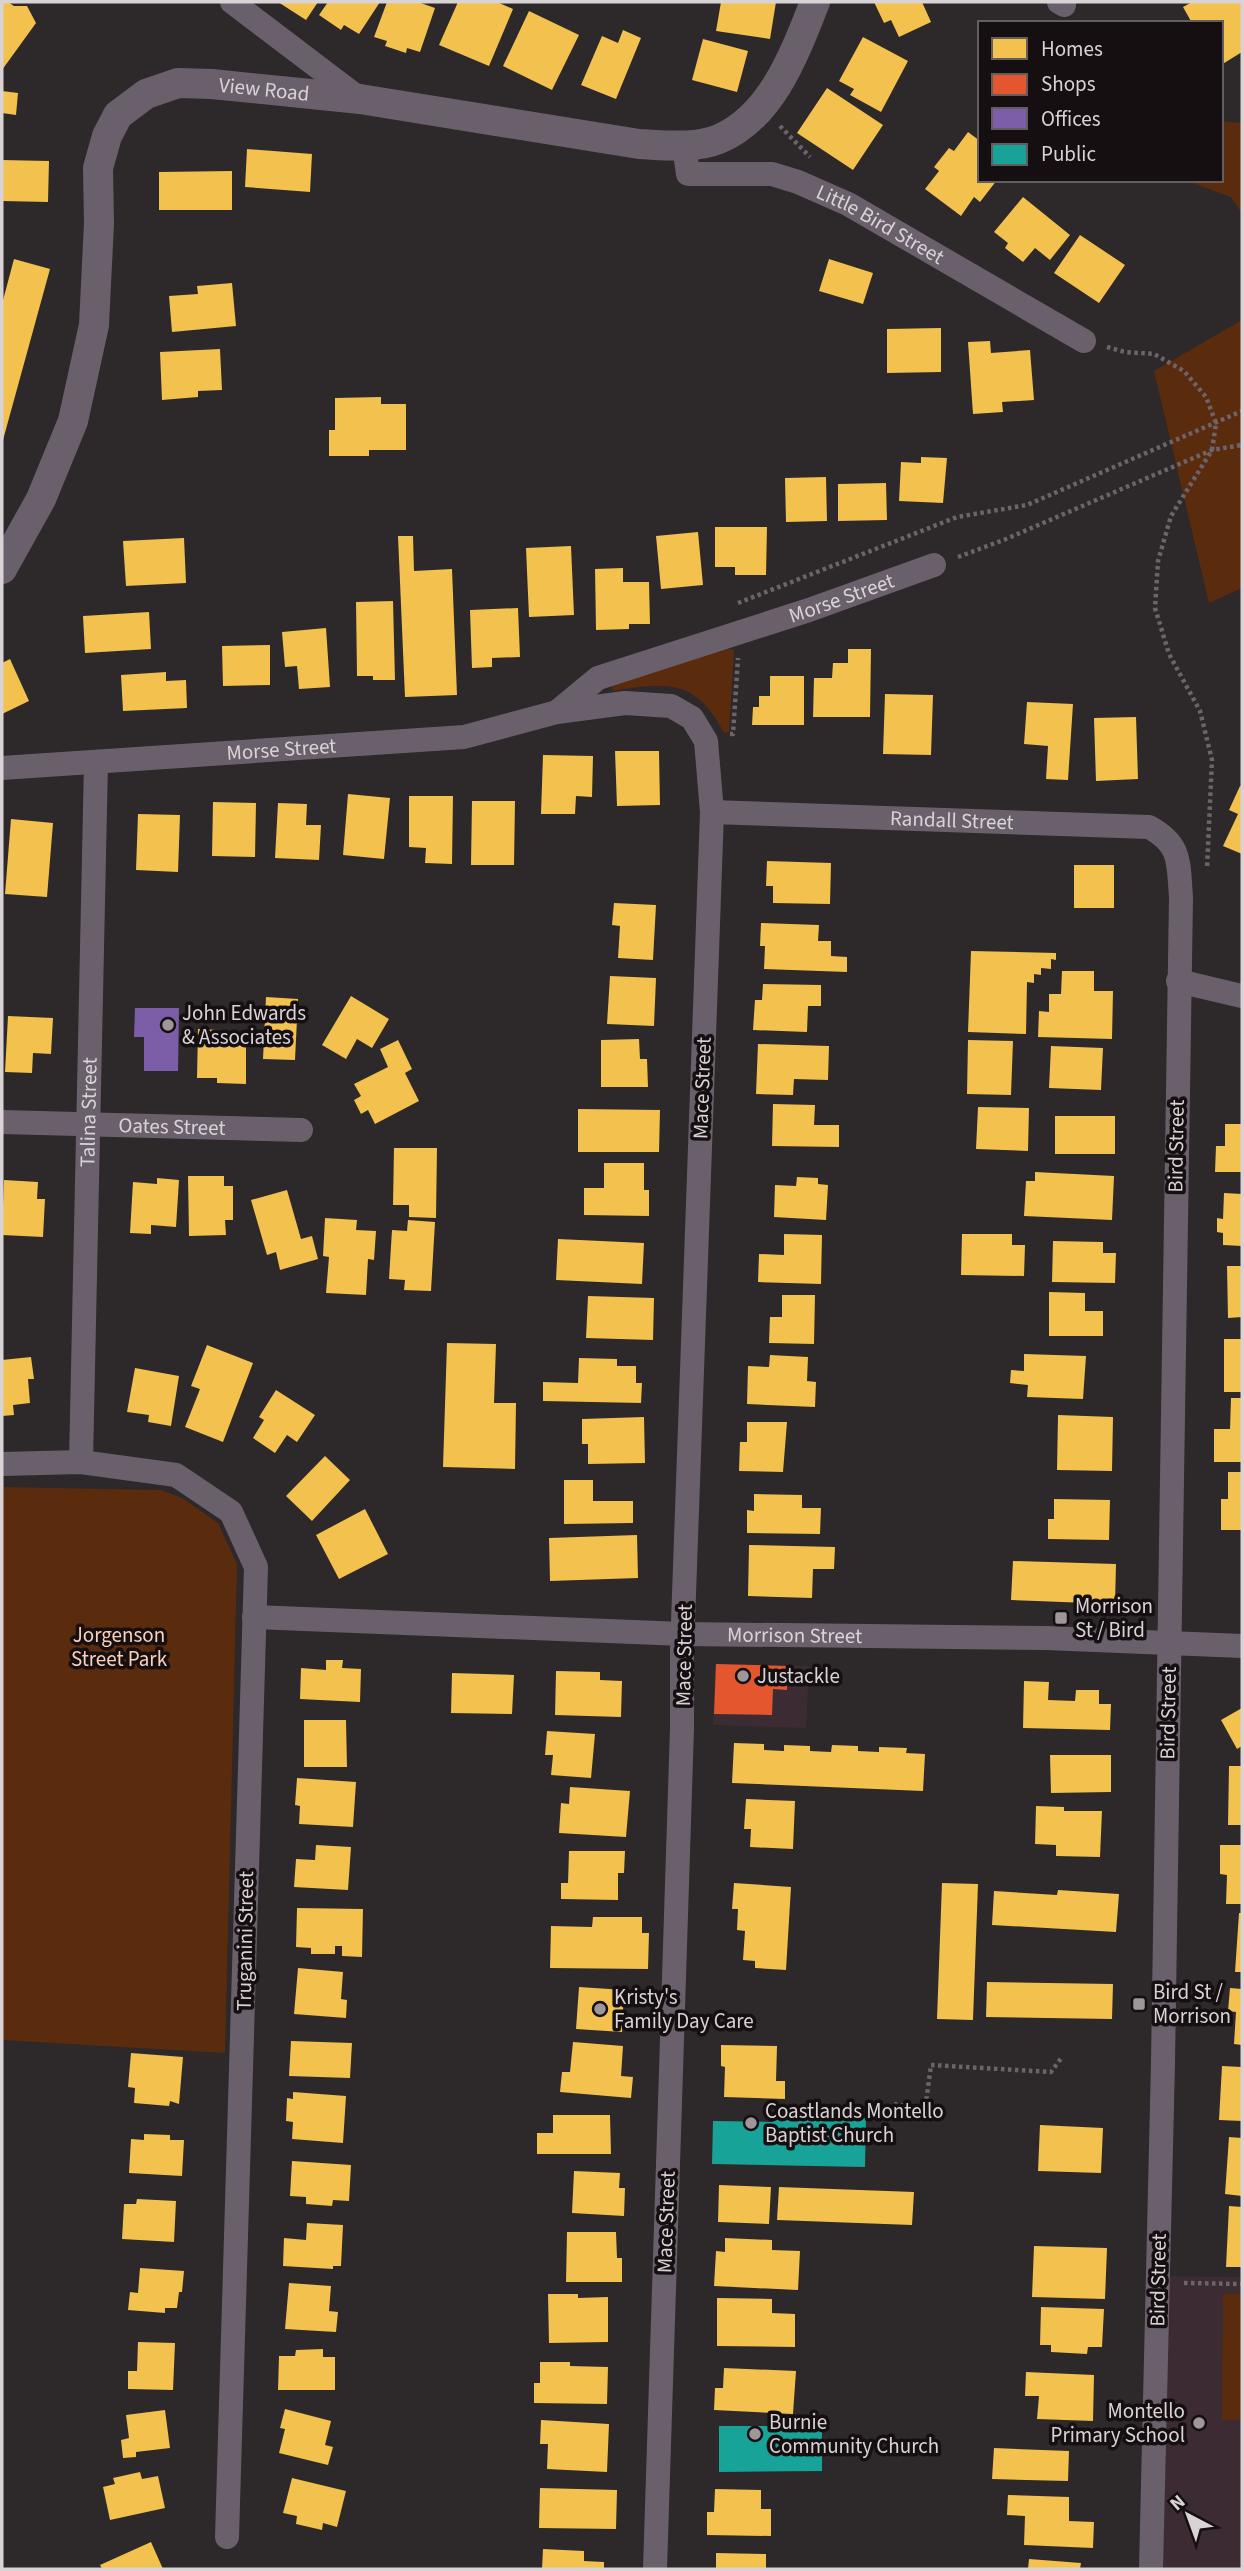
<svg xmlns="http://www.w3.org/2000/svg" width="1244" height="2571" viewBox="0 0 1244 2571" font-family="'Source Sans 3',sans-serif">
<style>
.built{fill:#3c2b33}
.green{fill:#5b2b0d}
.homes{fill:#f2c14e}
.shops{fill:#e4572e}
.offices{fill:#7b5ea7}
.public{fill:#17a398}
.lines{fill:none;stroke-linecap:round;stroke-linejoin:round}
.path{stroke:#6c646b;stroke-width:4.5;stroke-dasharray:3.5 3.5;stroke-linecap:butt}
.minor{stroke:#6a606b;stroke-width:24}
.tertiary{stroke:#6a606b;stroke-width:30}
.poi-dot{fill:#9d979a;stroke:#150f12;stroke-width:2.5}
.labels{text-anchor:middle;dominant-baseline:central;stroke-width:7;stroke-linejoin:round;paint-order:stroke}
.street-label{font-size:21px;fill:#dad3d6;stroke:#150f12}
.poi-label{font-size:21px;fill:#dad3d6;stroke:#150f12;text-anchor:start}
.park-label{font-size:21px;fill:#fdd0ba;stroke:#150f12}
</style>
<rect width="100%" height="100%" fill="#2d282a"/>
<path class="built" d="M715 1664 809 1666 806 1728 713 1725Z
M1158 2276 1242 2277V2569H1151Z"/>
<path class="green" d="M1221 121 1242 123V214L1231 197 1184 180H1221Z
M1242 320V588L1209 603 1154 371Z
M719 647 734 650 729 732 724 733C696 679 667 682 613 691L611 683Z
M2 1487 161 1490 182 1498 218 1523 237 1564 225 2053 2 2040Z
M1223 2294H1242V2420H1222Z"/>
<path class="homes" d="M2 2H8L14 6H27L36 23 2 70Z
M278 2H318L306 20Z
M328 2H380L359 34 344 25 341 30 319 15Z
M387 2H418L435 8 420 52 407 48 406 53 385 46 387 41 374 37Z
M458 2H497L513 9 489 66 439 45Z
M721 2H776L770 39 716 31Z
M874 2H922L931 22 899 37 891 20 884 23Z
M1192 2H1242V52L1221 65V23H1192L1183 7Z
M529 11 579 35 552 90 503 66Z
M623 30 641 38 616 99 581 85 602 36 618 43Z
M863 37 908 61 881 112 850 95 854 89 839 81Z
M703 39 748 51 737 92 692 80Z
M827 88 883 125 853 170 797 133Z
M2 91 18 93 16 115 2 113Z
M968 132 980 141V180H997L980 202 974 197 961 216 925 189 939 171 934 167 949 148 954 151Z
M247 149 312 154 310 192 245 187Z
M2 160 49 161 48 202 2 201Z
M232 171V210H159V172Z
M1023 197 1070 235 1050 260 1035 248 1023 262 1005 248 1008 243 994 232Z
M1080 235 1125 265 1099 303 1054 273Z
M14 259 50 269 3 440 2 304Z
M829 259 873 273 863 304 819 291Z
M232 283 236 326 172 332 169 296 198 294 197 286Z
M941 328V372L887 373V329Z
M990 341 991 353 1030 350 1034 400 1002 402 1003 412 973 414 968 342Z
M220 349 222 390 198 391V397L162 400 160 352Z
M381 397V404H406V450H369V456H329V430H335V398Z
M921 457 947 458 943 503 899 501 901 462 921 463Z
M826 477 827 521 786 522 785 478Z
M886 483 887 520 838 521V484Z
M715 527H767L766 575H735V567H715Z
M698 532 703 585 661 589 656 536Z
M398 536H413L414 571 452 569 457 695 405 697Z
M184 538 186 583 126 586 123 541Z
M571 546 574 615 529 617 526 548Z
M623 568V582H649L650 624H629V629L596 630 595 569Z
M393 601 395 680H373V676H357L356 602Z
M518 608 520 657 492 658V667L472 668 470 610Z
M149 612 151 649 85 653 83 616Z
M326 628 330 687 299 689 297 666 285 667 282 632Z
M270 645V685L223 686 222 646Z
M848 649H871L870 717H813L814 678H832L833 663H848Z
M10 659 29 701 2 714V663Z
M166 672V681L186 680 187 708 123 711 121 675Z
M770 676H804V725H752L753 707H759V696H770Z
M885 694 933 695 931 755 883 754Z
M1027 702 1073 704 1068 780 1046 779 1048 746 1024 744Z
M1136 717 1138 779 1096 781 1094 718Z
M615 751H659L660 805 617 806Z
M543 755 593 756 592 797 576 796 575 814H541Z
M1240 786 1242 787V854L1223 846 1238 814 1229 810Z
M348 794 390 798 384 859 343 855Z
M409 796H453L452 864 425 863 426 848 409 847Z
M472 801H515L514 865H471Z
M213 802 256 803 255 857 212 856Z
M278 803 307 804 306 825H321L319 860 275 858Z
M138 814 180 815 178 872 136 870Z
M11 819 53 823 47 897 5 894Z
M767 861 831 863 830 904 773 903V886H766Z
M1074 865H1114V908H1074Z
M614 903 656 905 653 960 618 958 620 926 612 925Z
M761 923 819 925 818 941H831V956L847 957V972L764 969 765 946H760Z
M971 951 1056 953V960L1051 959V969L1041 968V975L1034 974V983L1027 982 1026 1034 968 1032Z
M1062 971H1094V991H1113L1112 1039 1038 1037 1039 1011 1049 1012V994H1061Z
M610 976 656 978 654 1026 607 1024Z
M763 984 821 985V1006H808L807 1032 753 1030 755 1000H762Z
M351 996 389 1019 372 1048 357 1039 346 1059 322 1045Z
M266 997 298 999 295 1060 263 1059Z
M8 1016 53 1018 51 1054 33 1053 32 1073 5 1072Z
M198 1029 219 1030V1035L246 1036V1084L217 1083V1078H197Z
M639 1039 640 1059H647L648 1087H601V1040Z
M398 1040 412 1069 405 1073 419 1101 375 1124 368 1110 361 1114 354 1100 361 1096 354 1084 388 1067 380 1049Z
M968 1040 1013 1041 1011 1095 967 1094Z
M758 1044 829 1046 828 1080 794 1079 793 1095 756 1094Z
M1051 1046 1103 1048 1101 1090 1049 1088Z
M773 1104 815 1105 814 1125H839V1147L772 1146Z
M978 1107 1029 1108 1028 1151 976 1149Z
M578 1109 660 1110 659 1152H578Z
M1055 1116H1115V1154H1055Z
M1225 1124H1242V1172H1215L1216 1146H1225Z
M394 1148H437L436 1218 409 1217V1205H393Z
M604 1163H644V1190H649V1216L584 1215V1188H604Z
M1035 1172 1114 1176 1112 1220 1024 1216 1026 1181H1035Z
M188 1176H224V1186H233V1220H225L226 1235 189 1236Z
M797 1177 818 1178V1184L828 1185 826 1220 774 1217 775 1185 796 1186Z
M157 1178 179 1180 176 1227 151 1225V1234L130 1233 133 1182 157 1184Z
M4 1180 38 1182 37 1199H45L43 1237 2 1235Z
M287 1190 301 1239 312 1236 318 1259 280 1270 276 1252 267 1255 251 1200Z
M1224 1193 1242 1194V1246L1223 1245V1233L1217 1232V1218L1223 1219Z
M325 1218 357 1220 356 1230 376 1231 374 1260 368 1259 366 1295 326 1293 329 1257 323 1256Z
M408 1220 435 1222 431 1291 404 1290 405 1280 389 1279 392 1230 407 1231Z
M784 1234 822 1235 821 1284 758 1282 759 1254 784 1255Z
M962 1234H1012V1245H1025L1024 1276 961 1275Z
M558 1239 644 1243 642 1284 556 1280Z
M1053 1241 1103 1242V1253H1116L1115 1283 1052 1282Z
M1227 1266H1242V1317L1228 1318Z
M1049 1292 1085 1293V1311H1103V1336H1049Z
M782 1295H815L814 1344 769 1343 770 1317H782Z
M588 1296 654 1298 653 1340 586 1338Z
M1224 1339H1242V1392H1224Z
M447 1343 496 1344 494 1403H516L515 1469 443 1467Z
M207 1345 253 1363 223 1442 185 1427 200 1389 191 1386Z
M1024 1354 1086 1356 1083 1399 1027 1397 1028 1385 1010 1383 1011 1370 1024 1371Z
M770 1355 808 1357 807 1381 816 1382 815 1407 747 1404 748 1366 769 1367Z
M31 1357 34 1379H28L30 1403 13 1405 14 1415 2 1416V1360Z
M579 1358 617 1359V1366H636V1383H642L641 1403 543 1401V1382L578 1383Z
M135 1368 179 1376 171 1426 148 1422 149 1415 127 1412Z
M276 1390 315 1415 297 1442 287 1435 275 1453 253 1438 264 1420 259 1417Z
M1231 1398H1242V1462H1214V1429H1230Z
M1058 1415 1113 1417 1112 1471 1057 1470Z
M644 1417 645 1463 588 1464V1444H582V1419Z
M747 1422H787L783 1472 739 1471 740 1442H747Z
M325 1456 350 1480 312 1521 286 1496Z
M1228 1472H1242V1530H1221V1499H1228Z
M564 1480H593V1501H633V1523L564 1524Z
M754 1494 802 1495V1508H821L820 1534 747 1533V1510L754 1511Z
M1054 1499 1110 1500 1109 1540 1048 1539V1519H1054Z
M365 1509 388 1554 339 1579 316 1535Z
M637 1535 638 1578 550 1581 549 1538Z
M749 1545 835 1547 834 1569H813L812 1598 748 1596Z
M1013 1561 1116 1564 1115 1604 1011 1600Z
M326 1660H343L342 1668 361 1669 360 1702 300 1699 301 1668 326 1670Z
M556 1671 600 1672V1680L622 1681 621 1717 555 1715Z
M452 1673 514 1675 512 1714 451 1713Z
M1024 1681 1049 1682 1048 1700 1075 1701 1076 1690H1099V1704H1111L1110 1730 1023 1728Z
M1242 1708V1746L1237 1749 1221 1720Z
M304 1720H346L347 1767H304Z
M547 1731 595 1734 591 1778 551 1775 553 1755H545Z
M734 1743 764 1744V1750L784 1751V1745L810 1746V1751L831 1752 832 1745 858 1746V1751L879 1752V1747L907 1748 906 1753 925 1754 923 1791 732 1783Z
M1050 1755H1111V1792L1051 1793Z
M1229 1766H1242V1825H1228Z
M297 1778 356 1782 353 1827 299 1824 300 1806 295 1805Z
M570 1787 630 1791 626 1837 559 1833 561 1803 569 1804Z
M746 1799 795 1801 793 1849 750 1847 751 1829H744Z
M1036 1806 1064 1807V1811H1102L1100 1857 1056 1856V1845L1035 1844Z
M316 1845 351 1847 348 1890 294 1887 296 1859 315 1860Z
M1220 1845H1242V1904H1226L1227 1875 1220 1874Z
M569 1851H625L624 1873H618V1900L561 1899V1883H568Z
M734 1883 791 1887 786 1970 755 1968V1961L743 1960 745 1931 737 1930 738 1909H732Z
M942 1883 978 1884 973 2020 937 2019Z
M1058 1890 1119 1894 1116 1932 992 1925 994 1891 1057 1895Z
M297 1908 363 1909 362 1957 342 1956V1946H335V1954H311V1948L296 1947Z
M1239 1913H1242V1972H1235Z
M593 1917H642V1933H649L648 1969 550 1968 551 1926 592 1927Z
M298 1968 343 1972 341 1999 347 2000 346 2018 294 2014Z
M987 1982 1113 1984 1112 2019 986 2017Z
M579 1987 624 1990 622 2032 576 2029Z
M1230 1988 1242 1989V2045L1234 2044 1236 2012 1228 2011Z
M291 2041 352 2043 350 2078 289 2076Z
M573 2042 623 2046 621 2076 633 2077 631 2098 560 2092 562 2072H570Z
M721 2045 777 2046 776 2081H785V2099L724 2097 725 2067 721 2066Z
M131 2053 183 2057 179 2104 170 2101 169 2106 134 2103 135 2088 128 2087Z
M1222 2066 1242 2067V2121L1219 2120Z
M293 2092 346 2096 343 2143 292 2139 293 2122 286 2121 287 2098 293 2099Z
M553 2115H610L611 2154H537V2133H553Z
M1040 2125 1103 2128 1101 2173 1038 2171Z
M144 2134 170 2135V2140H184L182 2176 129 2173 131 2139 144 2140Z
M1229 2137 1242 2138V2196L1225 2194Z
M292 2161 351 2165 349 2201 333 2200 332 2206 306 2204V2197L290 2196Z
M574 2171 620 2173 619 2188H625L624 2216 572 2213Z
M719 2185 771 2187 769 2224 718 2222Z
M779 2187 914 2192 912 2225 777 2220Z
M137 2199 176 2201 174 2242 122 2239 124 2204H136Z
M1229 2206 1242 2207V2267H1226Z
M307 2223 343 2225 341 2266H333V2269L283 2266 284 2238 306 2240Z
M567 2232H616L617 2258H622V2282H566Z
M725 2238 772 2240V2250L800 2251 798 2290 714 2286 716 2251 725 2252Z
M1034 2246 1107 2248 1105 2299 1032 2297Z
M140 2268 184 2271 182 2292H179L177 2308H165V2313L128 2310 130 2292 138 2293Z
M289 2283 331 2286 329 2311 338 2312 336 2332 285 2329Z
M548 2294H578V2298L608 2297V2342L549 2343Z
M717 2298 772 2299V2313L795 2314V2347L717 2346Z
M1041 2307 1104 2309 1102 2347H1088L1087 2354 1051 2352V2345H1040Z
M138 2342 175 2343 173 2390 128 2389V2371H137Z
M323 2349V2357H335V2390H278L279 2356H295L296 2350Z
M540 2362H570V2366L608 2367 607 2404 534 2403V2383H540Z
M724 2368 796 2371 793 2414 714 2410 715 2388H723Z
M1026 2372 1094 2375 1093 2421 1037 2419 1039 2396H1025Z
M285 2409 331 2421 325 2445 333 2447 328 2465 279 2453 285 2429 280 2428Z
M165 2410 170 2448 136 2452V2457L123 2458 121 2440 129 2438 126 2415Z
M541 2420 609 2424 607 2472 547 2469 548 2444H540Z
M994 2448 1069 2451 1068 2481 992 2479Z
M140 2472 142 2479 158 2476 165 2508 110 2520 103 2487 115 2484 113 2478Z
M292 2478 346 2491 337 2527 323 2523 322 2530 296 2524 297 2516 283 2513Z
M540 2488 617 2490 616 2529 539 2528Z
M715 2489 761 2490V2509H771V2536L707 2535V2512H714Z
M1008 2495 1069 2497V2521L1094 2522 1093 2548 1024 2545 1025 2516 1007 2515Z
M151 2542 163 2569H102L100 2565Z
M543 2549 584 2551V2561L604 2562V2569H542Z
M716 2553 766 2554V2569H716Z
M1029 2559 1081 2563 1080 2569H1028Z"/>
<path class="shops" d="M716 1664 787 1666V1690L773 1689 772 1715 714 1714Z"/>
<path class="offices" d="M135 1008H179L178 1071H144V1037H134Z"/>
<path class="public" d="M773 2117 866 2118 865 2167 712 2164 713 2121 773 2122Z
M719 2426H822V2471L719 2472Z"/>
<g class="lines">
<path class="path" d="M780 126 810 157
M1107 347 1125 352 1154 354 1184 371 1206 397 1216 423 1212 450 1171 516 1158 561 1155 608 1169 654 1200 711 1212 760 1207 868
M958 557 1006 539 1212 450 1242 445
M738 603 957 517 1027 505 1242 411
M730 734H733L738 658
M894 2104 925 2110 931 2065 1051 2072 1062 2057
M1184 2283 1242 2284"/>
<g class="minor">
<path d="M232 2 360 99"/>
<path d="M1059 2 1064 5"/>
<path id="s1" d="M684 145 688 174H772L798 182 848 204 1084 341"/>
<path id="s2" d="M558 711 598 678 809 610 934 565"/>
<path id="s3" d="M2 768 464 737 557 712 625 703 671 706 692 718 706 741 712 812 682 1650V1728L655 2569"/>
<path id="s4" d="M712 812 1149 827C1182 845 1178 862 1181 897L1163 2062 1151 2569"/>
<path d="M1178 981 1242 996"/>
<path id="s5" d="M2 1122 301 1130"/>
<path id="s6" d="M81 1462 96 762"/>
<path d="M2 1464 81 1462 176 1475 231 1512 256 1567 227 2537"/>
<path id="s7" d="M254 1617 683 1634 1046 1638 1242 1646"/>
</g>
<path class="tertiary" id="s8" d="M2 569 41 499 73 421 94 325 99 223 98 168 107 136 118 115 146 94 178 83 212 84 360 99 639 144C664 145 695 149 719 139 773 116 795 52 815 2"/>
</g>
<g class="poi-dot">
<circle cx="168" cy="1025" r="7"/>
<rect x="1054" y="1611" width="14" height="14" rx="3.5"/>
<circle cx="743" cy="1676" r="7"/>
<rect x="1132" y="1997" width="14" height="14" rx="3.5"/>
<circle cx="600" cy="2009" r="7"/>
<circle cx="751" cy="2123" r="7"/>
<circle cx="1199" cy="2423" r="7"/>
<circle cx="755" cy="2434" r="7"/>
</g>
<g class="labels">
<g class="street-label">
<text stroke="none"><textPath href="#s8" startOffset="632">View Road</textPath></text>
<text stroke="none"><textPath href="#s1" startOffset="233">Little Bird Street</textPath></text>
<text stroke="none"><textPath href="#s2" startOffset="308">Morse Street</textPath></text>
<text stroke="none"><textPath href="#s3" startOffset="280">Morse Street</textPath></text>
<text stroke="none"><textPath href="#s4" startOffset="240">Randall Street</textPath></text>
<text transform="translate(702 1088) rotate(-88)">Mace Street</text>
<text stroke="none"><textPath href="#s6" startOffset="350">Talina Street</textPath></text>
<text stroke="none"><textPath href="#s5" startOffset="170">Oates Street</textPath></text>
<text transform="translate(1176 1146) rotate(-89)">Bird Street</text>
<text stroke="none"><textPath href="#s7" startOffset="541">Morrison Street</textPath></text>
<text transform="translate(684 1655) rotate(-89)">Mace Street</text>
<text transform="translate(1168 1713) rotate(-89)">Bird Street</text>
<text transform="translate(245 1941) rotate(-89)">Truganini Street</text>
<text transform="translate(666 2222) rotate(-88)">Mace Street</text>
<text transform="translate(1158 2280) rotate(-89)">Bird Street</text>
</g>
<g class="poi-label">
<text x="182" y="1013">John Edwards<tspan x="182" dy="24">&amp; Associates</tspan></text>
<text x="1075" y="1606">Morrison<tspan x="1075" dy="24">St / Bird</tspan></text>
<text x="757" y="1676">Justackle</text>
<text x="1153" y="1992">Bird St /<tspan x="1153" dy="24">Morrison</tspan></text>
<text x="614" y="1997">Kristy's<tspan x="614" dy="24">Family Day Care</tspan></text>
<text x="765" y="2111">Coastlands Montello<tspan x="765" dy="24">Baptist Church</tspan></text>
<text x="1185" y="2411" text-anchor="end">Montello<tspan x="1185" dy="24">Primary School</tspan></text>
<text x="769" y="2422">Burnie<tspan x="769" dy="24">Community Church</tspan></text>
</g>
<g class="park-label">
<text x="119" y="1635">Jorgenson<tspan x="119" dy="24">Street Park</tspan></text>
</g>
</g>
<rect width="1244" height="2571" fill="none" stroke="#dad3d6" stroke-width="7"/>
<rect x="978" y="21" width="245" height="161" fill="#150f12" stroke="#645d60" stroke-width="2"/>
<rect x="992" y="38" width="35" height="21" fill="#f2c14e" stroke="#645d60" stroke-width="2"/>
<text x="1041" y="56" font-size="21" fill="#dad3d6">Homes</text>
<rect x="992" y="74" width="35" height="21" fill="#e4572e" stroke="#645d60" stroke-width="2"/>
<text x="1041" y="91" font-size="21" fill="#dad3d6">Shops</text>
<rect x="992" y="108" width="35" height="21" fill="#7b5ea7" stroke="#645d60" stroke-width="2"/>
<text x="1041" y="126" font-size="21" fill="#dad3d6">Offices</text>
<rect x="992" y="144" width="35" height="21" fill="#17a398" stroke="#645d60" stroke-width="2"/>
<text x="1041" y="161" font-size="21" fill="#dad3d6">Public</text>
<g transform="translate(1188 2515) rotate(319)" stroke="#150f12" stroke-width="5" paint-order="stroke">
<path d="M0-5L12 26L0 18L-12 26Z" fill="#dad3d6"/>
<text y="-10" font-size="19" font-weight="bold" text-anchor="middle" fill="#dad3d6">N</text>
</g>
</svg>
